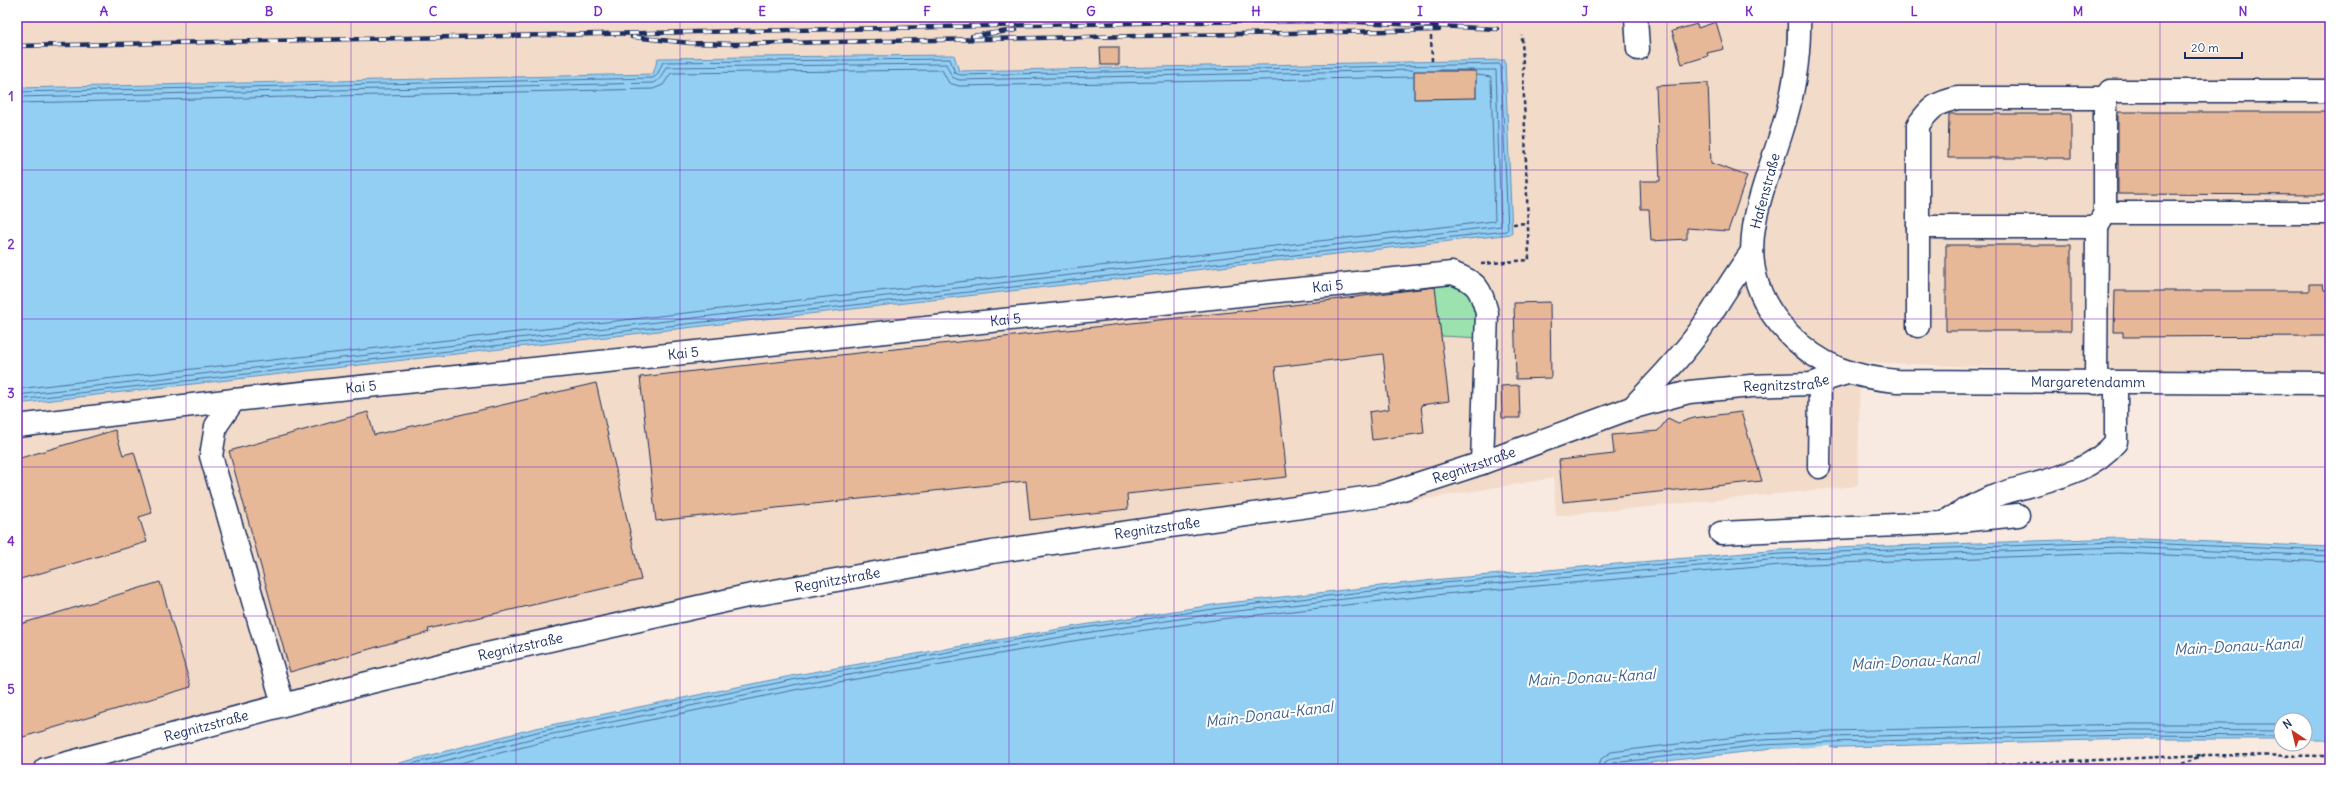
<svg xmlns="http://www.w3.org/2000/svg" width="2347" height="786" viewBox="0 0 2347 786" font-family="Delius,sans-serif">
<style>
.built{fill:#f3dbca}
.green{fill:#9be2af;stroke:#5b8886}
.water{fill:#93cff3;stroke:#638fb7}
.pier{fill:#f8eae0}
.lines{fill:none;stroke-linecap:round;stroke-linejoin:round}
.shore{stroke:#4b6f9a;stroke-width:1}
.building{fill:#e6b897;stroke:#1b2f5e}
.minor-casing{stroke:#1b2f5e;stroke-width:25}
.path{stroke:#1b2f5e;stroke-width:2.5;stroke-dasharray:4 3;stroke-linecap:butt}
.minor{stroke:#fff;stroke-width:22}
.rail-casing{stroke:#1b2f5e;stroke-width:4.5}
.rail{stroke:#fff;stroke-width:3;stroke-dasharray:9;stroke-linecap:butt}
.grid{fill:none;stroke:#7b2cbf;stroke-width:1;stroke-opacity:0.55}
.labels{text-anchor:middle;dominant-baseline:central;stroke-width:4;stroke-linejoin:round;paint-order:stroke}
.street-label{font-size:14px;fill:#1b2f5e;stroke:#fff}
.water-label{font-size:15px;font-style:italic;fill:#3f5f8b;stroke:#fff}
.neatline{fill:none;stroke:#7b2cbf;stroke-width:1.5}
.grid-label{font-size:13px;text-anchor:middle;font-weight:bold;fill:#7b2cbf}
</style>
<rect width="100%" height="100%" fill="#f8eae0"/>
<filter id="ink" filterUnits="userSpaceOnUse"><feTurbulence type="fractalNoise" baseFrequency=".025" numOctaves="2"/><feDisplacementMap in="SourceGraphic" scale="8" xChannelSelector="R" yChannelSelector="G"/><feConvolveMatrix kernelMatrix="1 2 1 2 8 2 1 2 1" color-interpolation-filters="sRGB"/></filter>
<g filter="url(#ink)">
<path class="built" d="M17 17H2330V371H2076L1860 362 1858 486 1556 516 1553 478 1365 509 1060 550 881 580 710 614 305 708 95 769H17Z"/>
<path class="green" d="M1433 280H1448L1473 296 1481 338 1441 336Z"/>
<path class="water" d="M954 55 959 71 1505 60 1512 234 17 404V88L653 74 658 58Z
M2119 538 2330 547V740H2305V720H2281V739H2132L1771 749 1597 769H376L536 728 796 675 1077 626 1219 604 1443 579 1780 550Z"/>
<path class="pier" d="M1830 746V748L1771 751V749Z"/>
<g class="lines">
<path class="shore" d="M17 92 653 78 657 75 663 62 950 59 955 73 960 75 1499 64 1501 66 1508 229 1506 231 17 400
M17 97 653 83 660 79 666 67 946 64 952 77 959 80 1413 70
M17 103 653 89 663 85 671 73 942 70 949 83 959 86 1413 77
M17 389 1495 221 1491 77 1477 75
M17 395 1501 226 1496 70H1436
M392 769 537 732 797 679 1077 629 1220 608 1443 583 1780 554 2119 542 2330 551
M413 769 538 737 798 684 1078 634 1220 613 1443 588 1780 559 2119 547 2330 556
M437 769 539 743 799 689 1079 640 1221 619 1444 594 1781 565 2119 553 2330 562
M1598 769 1601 759 1611 752 1761 734 1830 731 2132 724H2281
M1604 769 1605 762 1612 758 1762 740 1830 737 2132 730 2281 731
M1609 769 1613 763 1762 745 1830 742 2132 735 2281 736"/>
</g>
<path class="building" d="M1716 22 1724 49 1707 53 1708 56 1682 64 1672 31 1697 24 1698 28Z
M1100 47H1119V65H1101Z
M1414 71H1476V98L1414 99Z
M1708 83 1711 163 1747 176 1728 231 1687 228V239L1651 241 1649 209H1641L1640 181H1660L1656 86Z
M2118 112H2330V195L2118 194Z
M1949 114H2071V158H1948Z
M1946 245H2071V331H1946Z
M2309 284H2323L2324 290 2330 291V336L2123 337V332H2114L2115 291H2309Z
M1435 287 1449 401 1421 405 1424 433 1372 440 1369 412 1389 409 1383 354 1275 367 1287 477 1127 494 1128 509 1030 520 1026 481 656 521 640 377 1277 307Z
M1550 302 1551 378 1516 379 1514 303Z
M596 383 641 580 428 629 429 632 290 672 229 451 368 412 374 435Z
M1519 385 1520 418H1502L1501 386Z
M1741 412 1762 481 1563 502 1559 460 1614 454 1612 435 1658 431 1668 418 1678 423 1694 418Z
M115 430 123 455 134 452 152 513 139 517 147 542 17 580V459Z
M160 582 191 687 23 737 17 718V625Z"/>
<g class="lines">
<g class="minor-casing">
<g id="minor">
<path d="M1636 17 1638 49"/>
<path id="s1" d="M1799 17C1800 55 1793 97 1781 134 1758 206 1726 270 1789 334 1821 367 1853 377 1897 381L2330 383"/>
<path d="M2105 213H2324"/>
<path d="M1918 227H2097L2096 383"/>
<path d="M2097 227 2105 213V98L2110 91H2330"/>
<path d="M1918 326V125C1931 107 1936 103 1958 98H2105"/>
<path d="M1632 408C1656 382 1681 358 1701 329 1718 304 1733 277 1752 252"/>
<path d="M17 426 234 400"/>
<path d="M1819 467 1820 381"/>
<path d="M1951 518C1965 511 1978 502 1992 497 2034 481 2085 479 2116 442V383"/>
<path d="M1721 533 1940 523 2018 515"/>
<path id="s2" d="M283 704 211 456 216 426 234 400 1452 273C1477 282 1480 287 1487 313L1482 463"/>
<path id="s3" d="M45 769 347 688 469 658 747 596 992 552 1384 495 1482 463 1631 408 1689 392 1751 386 1811 384 1847 373"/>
</g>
</g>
<path class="path" d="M1431 36 1432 61
M1513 224 1528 223
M1481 264 1529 260 1522 35
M1798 764 1799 769
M1903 769 2204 755
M2169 769 2204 755 2330 756"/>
<use href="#minor" class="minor"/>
<g class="rail-casing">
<path id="rail" d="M972 36 1016 30
M632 37 690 43 736 44 1439 30
M17 46 1184 22 1339 21 1497 29"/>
</g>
<use href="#rail" class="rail"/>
</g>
</g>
<path class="grid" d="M186 17V769M351 17V769M516 17V769M680 17V769M844 17V769M1009 17V769M1174 17V769M1338 17V769M1502 17V769M1667 17V769M1832 17V769M1996 17V769M2160 17V769M17 170H2330M17 319H2330M17 467H2330M17 616H2330"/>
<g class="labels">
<g class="street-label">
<text transform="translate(1765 191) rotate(-75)">Hafenstraße</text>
<text stroke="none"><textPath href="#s2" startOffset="1420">Kai 5</textPath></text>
<text stroke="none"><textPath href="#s2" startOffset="1096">Kai 5</textPath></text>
<text stroke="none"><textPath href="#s2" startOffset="772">Kai 5</textPath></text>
<text stroke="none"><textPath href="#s3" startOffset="1788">Regnitzstraße</textPath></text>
<text stroke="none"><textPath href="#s1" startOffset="645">Margaretendamm</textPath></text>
<text stroke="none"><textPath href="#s2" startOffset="448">Kai 5</textPath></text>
<text stroke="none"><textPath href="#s3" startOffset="1463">Regnitzstraße</textPath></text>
<text stroke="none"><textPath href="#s3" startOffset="1139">Regnitzstraße</textPath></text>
<text stroke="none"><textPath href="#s3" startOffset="815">Regnitzstraße</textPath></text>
<text stroke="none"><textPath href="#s3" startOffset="491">Regnitzstraße</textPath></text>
<text stroke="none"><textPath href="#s3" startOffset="167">Regnitzstraße</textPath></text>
</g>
<g class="water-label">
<text transform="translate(2238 646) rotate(-3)">Main-Donau-Kanal</text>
<text transform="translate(1915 661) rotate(-3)">Main-Donau-Kanal</text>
<text transform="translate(1591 677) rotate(-3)">Main-Donau-Kanal</text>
<text transform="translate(1269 714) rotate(-7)">Main-Donau-Kanal</text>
</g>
</g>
<rect width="2347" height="786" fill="none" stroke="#fff" stroke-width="44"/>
<g transform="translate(2293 732) rotate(325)"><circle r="19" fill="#ffffff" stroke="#a4acbf"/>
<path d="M0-3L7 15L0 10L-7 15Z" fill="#c8321e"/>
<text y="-6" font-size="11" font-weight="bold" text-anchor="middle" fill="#1b2f5e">N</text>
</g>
<path d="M2185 52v6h57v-6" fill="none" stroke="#1b2f5e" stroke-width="2"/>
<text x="2191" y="52" font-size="12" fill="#1b2f5e" stroke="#ffffff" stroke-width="3" paint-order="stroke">20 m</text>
<rect x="22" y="22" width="2303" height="742" class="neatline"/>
<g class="grid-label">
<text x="104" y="16">A</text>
<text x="269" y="16">B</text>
<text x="433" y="16">C</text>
<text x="598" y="16">D</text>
<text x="762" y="16">E</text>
<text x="927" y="16">F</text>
<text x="1091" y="16">G</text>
<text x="1256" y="16">H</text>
<text x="1420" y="16">I</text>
<text x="1585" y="16">J</text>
<text x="1749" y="16">K</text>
<text x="1914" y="16">L</text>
<text x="2078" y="16">M</text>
<text x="2243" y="16">N</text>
<text x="11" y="101">1</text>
<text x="11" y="249">2</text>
<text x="11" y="398">3</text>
<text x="11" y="546">4</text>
<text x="11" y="694">5</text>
</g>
</svg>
